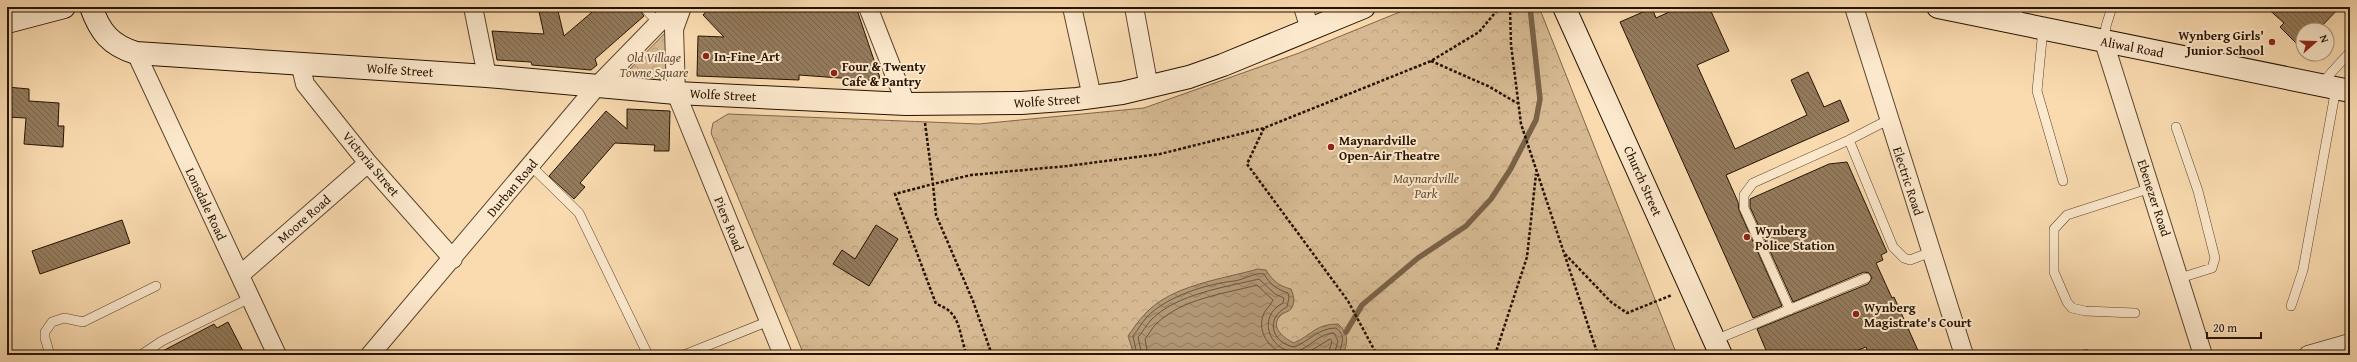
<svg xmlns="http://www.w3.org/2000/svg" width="2357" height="362" viewBox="0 0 2357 362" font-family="'Gentium Book Plus',serif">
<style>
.park{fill:url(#park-crowns);stroke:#7e664a}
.water{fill:url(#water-waves);stroke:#7a6246}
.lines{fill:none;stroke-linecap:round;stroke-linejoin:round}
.shore{stroke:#6c553a;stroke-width:1}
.stream{stroke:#7a6246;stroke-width:5.5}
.building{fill:url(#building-back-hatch);stroke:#251301}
.lane-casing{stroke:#5a452d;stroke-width:10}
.street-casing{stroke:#5a452d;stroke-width:20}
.secondary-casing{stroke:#251301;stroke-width:24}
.path{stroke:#251301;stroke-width:2.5;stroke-dasharray:3 2;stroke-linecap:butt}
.lane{stroke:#fce8cc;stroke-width:9}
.street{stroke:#fce8cc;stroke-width:18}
.secondary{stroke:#fce8cc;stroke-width:22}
.poi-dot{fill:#8f2418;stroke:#fce8cc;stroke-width:1.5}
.labels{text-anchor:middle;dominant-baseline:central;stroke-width:4;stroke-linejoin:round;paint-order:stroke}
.poi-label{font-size:13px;font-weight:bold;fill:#251301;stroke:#fce8cc;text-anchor:start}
.street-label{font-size:13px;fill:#251301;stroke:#fce8cc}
.park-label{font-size:13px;font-style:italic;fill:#634d34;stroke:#fce8cc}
</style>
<defs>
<pattern id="park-crowns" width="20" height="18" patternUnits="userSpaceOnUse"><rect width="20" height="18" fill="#d6b992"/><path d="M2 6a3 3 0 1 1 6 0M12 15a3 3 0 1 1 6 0" fill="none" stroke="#b89e7c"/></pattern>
<pattern id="water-waves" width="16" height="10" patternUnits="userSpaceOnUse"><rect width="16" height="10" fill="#b29774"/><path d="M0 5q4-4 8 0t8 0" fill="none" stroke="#917a5d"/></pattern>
<pattern id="building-back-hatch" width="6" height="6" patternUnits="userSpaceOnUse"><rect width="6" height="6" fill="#947b5c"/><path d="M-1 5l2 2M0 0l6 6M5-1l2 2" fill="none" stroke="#79644a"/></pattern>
</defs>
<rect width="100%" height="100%" fill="#fadbb0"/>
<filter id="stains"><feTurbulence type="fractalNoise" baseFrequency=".005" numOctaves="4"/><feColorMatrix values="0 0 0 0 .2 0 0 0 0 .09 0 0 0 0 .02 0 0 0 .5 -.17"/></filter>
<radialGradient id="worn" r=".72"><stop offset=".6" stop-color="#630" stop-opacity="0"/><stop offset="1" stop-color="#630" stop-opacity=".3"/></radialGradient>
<path class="park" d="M1412 7H1539L1677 355H804L711 133 713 123 728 114 979 124 1144 108 1299 53Z
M668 30 666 80 626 73Z"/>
<path class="water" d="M1258 269 1266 270C1273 281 1279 286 1291 289 1293 294 1295 300 1293 305 1291 312 1286 311 1281 315 1269 326 1283 338 1294 343 1313 334 1316 324 1338 324 1349 334 1348 341 1343 355H1134L1128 336C1133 329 1138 321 1145 314 1171 285 1223 279 1258 269Z"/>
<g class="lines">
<path class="shore" d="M1137 355 1133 336C1138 330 1142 322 1147 317 1167 296 1207 284 1234 281 1244 280 1254 272 1264 274 1270 284 1276 289 1288 293L1289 297 1287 307C1264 318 1272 344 1295 347 1310 340 1319 328 1336 328 1347 337 1341 343 1339 355
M1142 355 1138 337C1143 332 1146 325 1151 320 1176 294 1226 287 1259 279L1275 294 1284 298 1283 303C1257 316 1268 350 1295 352 1310 348 1319 333 1334 333L1338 341 1334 355
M1148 355 1145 339C1149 334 1152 328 1156 324 1183 298 1224 294 1257 285L1273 300C1271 305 1266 309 1264 313 1256 331 1269 348 1284 355
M1304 355 1330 339 1332 341 1328 355"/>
<path class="stream" d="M1346 332 1362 305 1418 258 1466 226 1491 199 1510 170 1536 120 1540 99 1530 7"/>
</g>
<path class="building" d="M538 7H557L564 36 598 7H637L644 16 595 59 597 65 591 70 532 65 531 62 497 60 492 31 544 34Z
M710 7H856L881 81 799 75V80L697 76 698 36 724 37 703 15Z
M1680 7H1709L1729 51 1697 65 1735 149 1807 115 1791 80 1808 72 1824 107 1840 100 1849 121 1726 175 1738 202 1739 210 1782 306 1753 318 1620 22 1652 8 1656 18Z
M2266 7H2340L2318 30H2303V38L2297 44 2280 27 2284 23Z
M7 87 29 89V101L59 103 58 126H64L63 147 24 144 26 118 7 117Z
M627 109 670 111 669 151H654L655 145 615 143 580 183 585 187 574 199 549 176 606 111 627 129Z
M1847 162 1887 252 1881 255 1883 260 1876 263 1892 298 1894 297 1920 355H1869L1866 347 1846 355H1768L1757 329 1868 284 1872 278 1869 273 1864 272 1793 302 1750 207V199L1829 164Z
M122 220 130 243 40 274 32 251Z
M876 225 898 239 869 286 833 264 842 250 855 259Z
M228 322 245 355H155L214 324 217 328Z"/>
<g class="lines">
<g class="lane-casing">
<path id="lane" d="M644 7 658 23
M2007 19 2022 7
M2043 29 2037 91 2063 181
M2104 42 2106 26 2112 7
M2321 84 2350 52
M2176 127 2198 191 2215 258 2212 268 2180 278
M1849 140 1893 247 1904 258 1910 260 1931 252
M531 166 579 213 648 355
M2291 306 2303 270 2336 88
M1790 310 1744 208V195L1753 183 1849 140 1888 120
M2135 313 2085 311 2072 308 2067 302 2054 272V229L2067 215 2151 188
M1715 340 1866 278
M50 355 45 338V332L52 322 64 318 83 322 156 286
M141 355 162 341 250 298
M684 355 769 321
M2083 355 2086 354"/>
</g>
<g class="street-casing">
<path id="street" d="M473 7 487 76
M682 7 674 29 676 93 783 355
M868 7 906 104
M1072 7 1092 97
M1134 7 1149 88
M1303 7 1310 29
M1854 7 1964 355
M2104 42 2203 355
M136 53 277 355
M300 63 305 84 368 163 453 259
M240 275 368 163
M370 355 598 85 674 7
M2308 355 2350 343"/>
</g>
<g class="secondary-casing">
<path id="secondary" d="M91 7C100 32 110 45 136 53L487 76 676 93 906 104 1021 103 1077 99 1122 93 1189 77 1223 65 1364 7
M1564 7 1721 355
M1938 7 2350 91
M7 22 64 7"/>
</g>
<path class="path" d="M1510 7 1511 45 1521 124 1598 355
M1431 61 1488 86 1517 103
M925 123 933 184 895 194 936 304C962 312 958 333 967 355
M1264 128 1247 164 1348 301 1377 355
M1565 254 1611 302 1627 313 1672 295
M992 355 973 301 936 215 933 184 971 175 1067 166 1160 154 1264 128 1431 61 1479 32 1500 7
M1495 355 1527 257 1536 174"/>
<use href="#lane" class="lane"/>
<use href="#street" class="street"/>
<use href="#secondary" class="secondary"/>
</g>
<g class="poi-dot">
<circle cx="2272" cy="42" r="4"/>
<circle cx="706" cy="56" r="4"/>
<circle cx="834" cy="73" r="4"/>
<circle cx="1331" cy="147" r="4"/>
<circle cx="1747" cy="237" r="4"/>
<circle cx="1856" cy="314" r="4"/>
</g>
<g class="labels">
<g class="poi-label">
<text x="2264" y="35" text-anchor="end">Wynberg Girls'<tspan x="2264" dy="15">Junior School</tspan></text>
<text x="714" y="56">In-Fine_Art</text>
<text x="842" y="66">Four &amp; Twenty<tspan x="842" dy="15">Cafe &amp; Pantry</tspan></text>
<text x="1339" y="140">Maynardville<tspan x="1339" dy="15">Open-Air Theatre</tspan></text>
<text x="1755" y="230">Wynberg<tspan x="1755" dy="15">Police Station</tspan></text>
<text x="1864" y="307">Wynberg<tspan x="1864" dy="15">Magistrate's Court</tspan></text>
</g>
<g class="street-label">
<text transform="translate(2132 47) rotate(11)">Aliwal Road</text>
<text transform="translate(400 70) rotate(4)">Wolfe Street</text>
<text transform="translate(723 95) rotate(3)">Wolfe Street</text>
<text transform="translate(1047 101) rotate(-4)">Wolfe Street</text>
<text transform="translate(371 164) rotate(50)">Victoria Street</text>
<text transform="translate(1643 181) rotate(66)">Church Street</text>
<text transform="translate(1908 181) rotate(72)">Electric Road</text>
<text transform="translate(512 188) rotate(-50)">Durban Road</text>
<text transform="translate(2154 198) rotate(72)">Ebenezer Road</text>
<text transform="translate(206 204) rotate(65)">Lonsdale Road</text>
<text transform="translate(304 219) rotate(-41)">Moore Road</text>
<text transform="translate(729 224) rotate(68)">Piers Road</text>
</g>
<g class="park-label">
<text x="654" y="57">Old Village<tspan x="654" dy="15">Towne Square</tspan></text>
<text x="1426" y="178">Maynardville<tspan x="1426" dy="15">Park</tspan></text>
</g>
</g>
<rect width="2357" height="362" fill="none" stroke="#fadbb0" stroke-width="24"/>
<rect x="8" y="8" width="2341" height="346" fill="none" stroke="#251301" stroke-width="2"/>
<rect x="12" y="12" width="2333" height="338" fill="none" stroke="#251301"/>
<g transform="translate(2315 42) rotate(70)"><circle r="19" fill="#fce8cc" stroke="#a6937b"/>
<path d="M0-3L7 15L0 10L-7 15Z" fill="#8f2418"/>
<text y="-6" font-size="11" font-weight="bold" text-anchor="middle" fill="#251301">N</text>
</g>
<path d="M2207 332v6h54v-6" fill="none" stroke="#251301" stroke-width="2"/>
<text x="2213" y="332" font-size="12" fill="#251301" stroke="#fce8cc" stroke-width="3" paint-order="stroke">20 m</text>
<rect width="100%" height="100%" filter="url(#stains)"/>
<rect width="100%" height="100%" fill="url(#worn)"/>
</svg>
